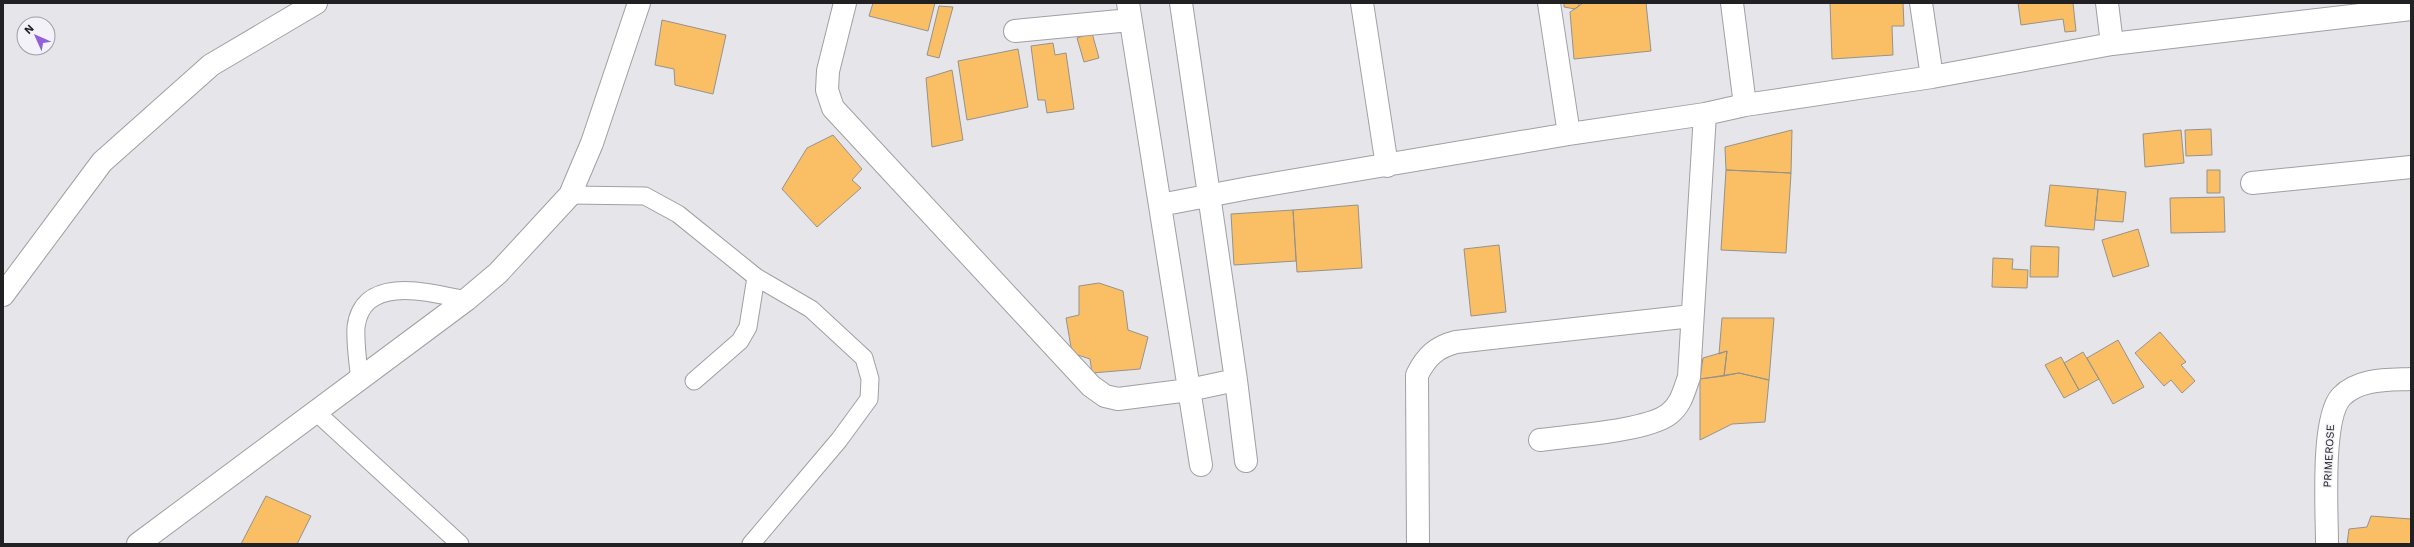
<svg xmlns="http://www.w3.org/2000/svg" width="2414" height="547" viewBox="0 0 2414 547" font-family="'Work Sans',sans-serif">
<style>
.building{fill:#fabf65;stroke:#95928d}
.lines{fill:none;stroke-linecap:round;stroke-linejoin:round}
.lane-casing{stroke:#9f9fa5;stroke-width:19}
.street-casing{stroke:#9f9fa5;stroke-width:24}
.lane{stroke:#fff;stroke-width:17}
.street{stroke:#fff;stroke-width:22}
.labels{text-anchor:middle;dominant-baseline:central;stroke-width:3;stroke-linejoin:round;paint-order:stroke}
.street-label{font-size:11px;fill:#212123;stroke:#f2f2f8}
</style>
<rect width="100%" height="100%" fill="#e5e5ea"/>
<path class="building" d="M873 3H935L928 31 869 16Z
M1564 3H1579V6L1575 9 1564 7Z
M1583 3H1646L1651 51 1574 59 1570 12Z
M1830 3H1903L1904 26H1892L1893 55 1832 59Z
M2018 3H2073L2076 31 2065 32 2063 19 2021 25Z
M939 6 953 7 939 58 927 55Z
M662 20 726 35 713 94 675 85 674 69 655 65Z
M1092 33 1099 58 1084 62 1077 38Z
M1053 43 1055 55 1066 53 1074 109 1047 113 1045 100H1038L1031 46Z
M1018 49 1028 107 967 120 958 61Z
M952 70 963 140 932 147 926 78Z
M2211 129 2212 155 2186 156 2185 130Z
M1792 130 1791 173 1726 170 1725 147Z
M2181 130 2184 163 2145 167 2143 134Z
M833 135 862 169 852 180 861 188 817 227 782 189 807 148Z
M1726 170 1791 173 1786 253 1721 250Z
M2207 170H2220V193H2207Z
M2050 185 2098 189 2094 230 2045 226Z
M2098 189 2126 192 2123 222 2095 220Z
M2224 197 2225 232 2171 233 2170 198Z
M1358 205 1362 268 1297 272 1293 210Z
M1293 210 1296 261 1234 265 1231 214Z
M2138 229 2149 266 2113 277 2102 240Z
M1499 245 1506 312 1471 316 1464 249Z
M2031 246 2059 247 2058 277H2030Z
M1993 258 2013 259 2012 269 2028 270 2027 288 1992 287Z
M1099 283 1123 291 1128 330 1148 337 1140 369 1092 373 1090 359 1072 353 1066 318 1079 315V286Z
M1722 318H1774L1769 380 1739 373 1724 376 1727 351 1719 354Z
M2160 332 2186 362 2181 365 2195 381 2182 393 2171 380 2164 386 2135 353Z
M2118 340 2144 387 2113 404 2087 358Z
M1727 351 1724 376 1700 379 1703 358Z
M2083 352 2099 379 2079 390 2064 363Z
M2061 357 2079 390 2064 398 2045 365Z
M1739 373 1769 380 1765 422 1732 424 1700 440V379Z
M266 496 311 516 297 544H241Z
M2371 516 2411 519V544H2347L2349 529 2367 527Z"/>
<g class="lines">
<g class="lane-casing">
<path id="lane" d="M570 195 645 196 678 214 756 277 811 309 864 358 870 379 869 399 839 440 751 544
M360 380C358 363 355 344 356 327 363 273 432 293 466 300
M694 381 740 341 748 327 756 277
M316 412 460 544"/>
</g>
<g class="street-casing">
<path id="street" d="M845 3 828 71 827 90 833 108 1091 386 1105 396 1118 399 1189 390 1236 380
M1128 3 1201 465
M1181 3 1236 380 1246 461
M1362 3 1387 166
M1549 3 1569 134
M1732 3 1745 105
M1921 3 1932 77
M2107 3 2112 44
M1015 31 1130 20
M2252 183 2411 167
M1160 205 1249 188 1569 134 1705 114 1745 105 1932 77 2112 44 2411 9
M3 295 102 162 211 65 316 3
M1540 440C1570 436 1647 431 1669 414 1681 405 1684 391 1689 377L1705 114
M138 544 466 300 498 273 570 195 592 143 639 3
M1418 544 1417 375C1426 357 1436 347 1456 342L1692 316
M2327 544C2327 512 2321 419 2341 397 2358 378 2389 380 2411 379"/>
</g>
<use href="#lane" class="lane"/>
<use href="#street" class="street"/>
</g>
<g class="labels">
<g class="street-label">
<text transform="translate(2329 456) rotate(-87)">PRIMEROSE</text>
</g>
</g>
<rect width="2414" height="547" fill="none" stroke="#212123" stroke-width="8"/>
<g transform="translate(36 36) rotate(315)"><circle r="19" fill="#f2f2f8" stroke="#9e9ea3"/>
<path d="M0-3L7 15L0 10L-7 15Z" fill="#9160da"/>
<text y="-6" font-size="11" font-weight="bold" text-anchor="middle" fill="#212123">N</text>
</g>
</svg>
